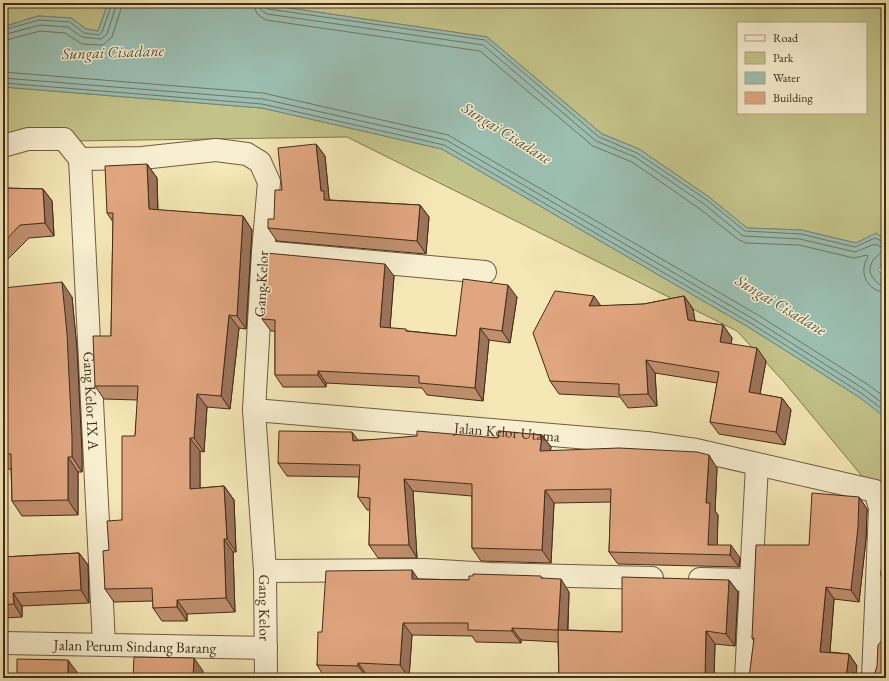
<svg xmlns="http://www.w3.org/2000/svg" width="889" height="681" viewBox="0 0 889 681" font-family="'EB Garamond',serif">
<style>
.green{fill:#c3c389;stroke:#827852;fill-rule:evenodd}
.water{fill:#9cbfb2;stroke:#788575}
.lines{fill:none;stroke-linecap:round;stroke-linejoin:round}
.shore{stroke:#6f7666;stroke-width:1}
.minor-casing{stroke:#6f5c41;stroke-width:24}
.minor{stroke:#f8efd0;stroke-width:22}
.wall{fill:#c18f6e;stroke:#422d1a}
.shaded-wall{fill:#9d745a;stroke:#422d1a}
.building{fill:#e0a680;stroke:#422d1a}
.labels{text-anchor:middle;dominant-baseline:central;stroke-width:3;stroke-linejoin:round;paint-order:stroke}
.street-label{font-size:15px;fill:#422d1a;stroke:#f8efd0}
.water-label{font-size:16px;font-style:italic;fill:#585240;stroke:#f8efd0}
</style>
<rect width="100%" height="100%" fill="#f5e7b6"/>
<filter id="stains"><feTurbulence type="fractalNoise" baseFrequency=".005" numOctaves="4"/><feColorMatrix values="0 0 0 0 .2 0 0 0 0 .09 0 0 0 0 .02 0 0 0 .5 -.17"/></filter>
<radialGradient id="worn" r=".72"><stop offset=".6" stop-color="#630" stop-opacity="0"/><stop offset="1" stop-color="#630" stop-opacity=".3"/></radialGradient>
<path class="green" d="M3 3H108L98 31 86 29 71 18 38 16 3 27Z
M255 3H886V240L876 234 856 243 801 230 747 228 709 197 639 149 602 134 487 37ZM738 23H866V113H738Z
M3 87 262 108 442 149 750 328 859 397 886 417V505L784 382 737 331 347 137 3 142Z"/>
<path class="water" d="M108 3H255L487 37 602 134 639 149 709 197 747 228 801 230 856 243 876 233 886 240V259L878 270 886 279V418L859 397 750 328 442 149 262 108 3 87V27L38 16 71 18 86 29 98 31Z"/>
<g class="lines">
<path class="shore" d="M253 3 257 14 266 20 480 51 593 146 632 162 700 209 739 240 746 243 799 245 854 258 867 255 868 257C858 272 867 292 886 292
M259 3 261 10 267 14 483 45 596 141 635 157 704 204 743 236 800 239 855 252 875 244 883 248 884 251C873 257 864 270 875 280 878 284 881 286 886 286
M264 3 265 7 268 9 485 40 599 137 637 153 707 200 745 231 801 234 855 247 875 238 886 243
M3 30 39 20 70 22 84 33 99 35 102 32 112 3
M3 35 40 25 68 27 82 37 101 39 107 34 117 3
M3 41 40 31 65 33 82 44 103 45 112 37 123 3
M3 72 263 93 448 135 758 315 867 384 886 398
M3 78 263 99 446 140 755 320 864 389 886 406
M3 83 262 104 444 145 752 324 861 393 886 412"/>
<g class="minor-casing">
<g id="minor">
<path id="s1" d="M3 146 28 139H64L80 159 142 158 216 150 247 154 260 162 269 182 263 252 254 410 265 571 266 678"/>
<path id="s2" d="M80 159 104 644"/>
<path d="M263 252 485 272"/>
<path id="s3" d="M254 410 647 443 696 450 875 491 880 508 873 678"/>
<path d="M265 571 424 570 490 574 652 578"/>
<path d="M700 579 751 580"/>
<path id="s4" d="M3 643 266 648"/>
<path d="M746 678 757 465"/>
</g>
</g>
<use href="#minor" class="minor"/>
</g>
<path class="wall" d="M316 144 325 156 329 198 330 200 420 205 429 217 426 254 277 241 268 228 274 219 282 190Z
M147 164 157 178 158 210 243 216 252 230 246 329 239 328 230 409 207 407 204 452 200 451V488L224 486 234 500 236 552H233L235 612 187 614V621H162L153 608V601L114 602 105 589 109 550 122 520 135 436 138 400 104 399 95 386 111 336 113 222 107 213Z
M3 188 43 189 52 201 54 236 29 238 3 264Z
M394 276 390 328 408 331 456 336 517 297 510 343 489 340 483 401 427 395 422 388 326 383V387H283L275 375V331H271L262 319Z
M684 296 693 309 695 321 723 325 732 338 731 344 766 361 760 394 782 398 791 410 785 445 719 434 710 422 717 383 655 373 657 406 628 408 620 397 559 394 550 381 601 306 644 304Z
M72 297 77 349 82 452V472H78V515L22 516 12 501 11 469H3V372H7Z
M542 435 551 447 550 451 717 468 715 511 718 515 717 545 740 558 739 567 618 564 609 552 611 502 554 503 551 563 481 561 472 548V496L413 491 417 558H378L369 545 370 510H367L358 497 359 477 287 476 278 463 358 440 498 438Z
M859 497 867 509 866 539 859 602 834 599 830 652 849 654 857 666 754 641 752 638 809 545Z
M79 553 88 565 89 603 22 606V617L3 618V557Z
M886 563V583L881 576Z
M543 578 569 592 568 630 622 632 729 580 738 592 735 646 715 644 714 678H559L558 642 521 640V643L476 642 472 636 412 635 409 678 367 675V678H325L317 665 322 632 418 579 469 580Z"/>
<path class="shaded-wall" d="M316 144 325 156 329 198 333 204 324 200 321 191Z
M147 164 157 178 158 222 149 209Z
M43 189 52 201 54 236 45 223Z
M420 205 429 217 426 254 417 241Z
M243 216 252 230 246 329 237 316Z
M385 264 394 276 389 340 380 327Z
M62 282 72 297 77 349 82 452V472L72 457Z
M508 285 517 297 510 343 502 331Z
M594 296 603 309 589 306Z
M684 296 693 309 697 333 688 320Z
M229 315 239 328 230 409 221 396Z
M723 325 732 338 729 355 720 342Z
M480 328 489 340 483 401 475 388Z
M757 348 766 361 758 405 749 392Z
M646 360 655 373 657 406 648 394Z
M318 371 326 383V387L318 375Z
M197 394 207 407 204 452 194 438Z
M782 398 791 410 785 445 776 432Z
M352 432 361 444 353 441Z
M542 435 551 447 549 464 540 451Z
M190 438 200 451V502L190 489Z
M709 455 717 468 715 511 718 515 717 554 708 545 706 503Z
M68 457 78 472V515L68 500Z
M404 479 413 491 417 558 409 545Z
M224 486 234 500 236 552 227 539Z
M545 490 554 503 551 563 542 550Z
M859 497 867 509 866 539 859 602 851 590Z
M224 539 233 552 235 612 226 598Z
M731 545 740 558 739 567 730 555Z
M79 553 88 565 89 603 81 590Z
M412 570 421 583 412 579Z
M561 579 569 592 567 643 558 630Z
M729 580 738 592 735 646 726 634Z
M826 587 834 599 829 664 820 652Z
M13 593 22 606V617L14 604Z
M177 600 187 614V621L177 607Z
M403 623 412 635 409 678 400 665Z
M512 628 521 640V643L512 631Z
M706 631 715 644 714 678H705Z
M849 654 857 666 856 678H846Z
M194 658 203 671V678H193Z
M68 660 77 672V678H68Z
M358 663 367 675V678L358 666Z"/>
<path class="building" d="M316 144 321 191H324V200L420 205 417 241 268 228V219H274L275 190H282L278 148Z
M147 164 149 209 243 216 237 316 229 315 221 396 197 394 194 438H190V489L224 486 227 539H224L226 598 177 600V607L153 608 152 588 105 589 103 551 109 550 107 521 122 520V436H135L138 386H95L93 336H111L113 213H107L105 166Z
M3 188 43 189 45 223 20 225 3 243Z
M266 253 385 264 380 327 406 329V331L456 336 463 279 508 285 502 331 480 328 475 388 419 383V376L318 371V375H275V320L262 319Z
M62 282 67 334 72 437V457H68V500L12 501 11 454H3V372H7L3 364V288Z
M555 291 594 296 589 306 644 304 684 296 688 320 723 325 720 342 757 348 749 392 782 398 776 432 710 422 719 372 646 360 648 394 619 395V384L550 381 533 333Z
M279 431 352 432 353 441 417 436V431L498 438 499 431 542 435 540 451 619 448 697 452 709 455 706 503H710L708 545H731L730 555 609 552 611 489 545 490 542 550 472 548V484L404 479 409 545H369L370 498 358 497 360 465 278 463Z
M812 493 859 497 858 527 851 590 826 587 820 652 849 654 846 678H749L754 638H752L756 545H809Z
M79 553 81 590 13 593 14 604 3 605V557Z
M886 563V579L881 576V570Z
M412 570V579L469 580V576H473V574L541 576V578L561 579 558 630 512 628V631L468 630V623H403L400 665 358 663V666L317 665 318 632H322L326 571Z
M622 577 729 580 726 634 706 631 705 678H559L558 630 622 632Z
M886 636V678H866L870 677 875 673 877 666 878 645Z
M134 657 194 658 193 678H133Z
M17 659 68 660V678H17Z
M854 672 858 676 863 678H848Z"/>
<g class="labels">
<g class="street-label">
<text transform="translate(261 284) rotate(-87)">Gang Kelor</text>
<text stroke="none"><textPath href="#s2" startOffset="242">Gang Kelor IX A</textPath></text>
<text stroke="none"><textPath href="#s3" startOffset="254">Jalan Kelor Utama</textPath></text>
<text stroke="none"><textPath href="#s1" startOffset="719">Gang Kelor</textPath></text>
<text stroke="none"><textPath href="#s4" startOffset="132">Jalan Perum Sindang Barang</textPath></text>
</g>
<g class="water-label">
<text transform="translate(113 52) rotate(-2)">Sungai Cisadane</text>
<text transform="translate(507 133) rotate(32)">Sungai Cisadane</text>
<text transform="translate(781 305) rotate(31)">Sungai Cisadane</text>
</g>
</g>
<rect width="889" height="681" fill="none" stroke="#f5e7b6" stroke-width="16"/>
<rect x="4" y="4" width="881" height="673" fill="none" stroke="#422d1a" stroke-width="2"/>
<rect x="8" y="8" width="873" height="665" fill="none" stroke="#422d1a"/>
<rect x="737" y="22" width="130" height="92" fill="#f8efd0" stroke="#afa187"/>
<rect x="745" y="35" width="20" height="6" fill="#f8efd0" stroke="#afa187"/>
<text x="773" y="42" font-size="12" fill="#422d1a">Road</text>
<rect x="745" y="52" width="20" height="12" fill="#c3c389" stroke="#afa187"/>
<text x="773" y="62" font-size="12" fill="#422d1a">Park</text>
<rect x="745" y="72" width="20" height="12" fill="#9cbfb2" stroke="#afa187"/>
<text x="773" y="82" font-size="12" fill="#422d1a">Water</text>
<rect x="745" y="92" width="20" height="12" fill="#e0a680" stroke="#afa187"/>
<text x="773" y="102" font-size="12" fill="#422d1a">Building</text>
<rect width="100%" height="100%" filter="url(#stains)"/>
<rect width="100%" height="100%" fill="url(#worn)"/>
</svg>
